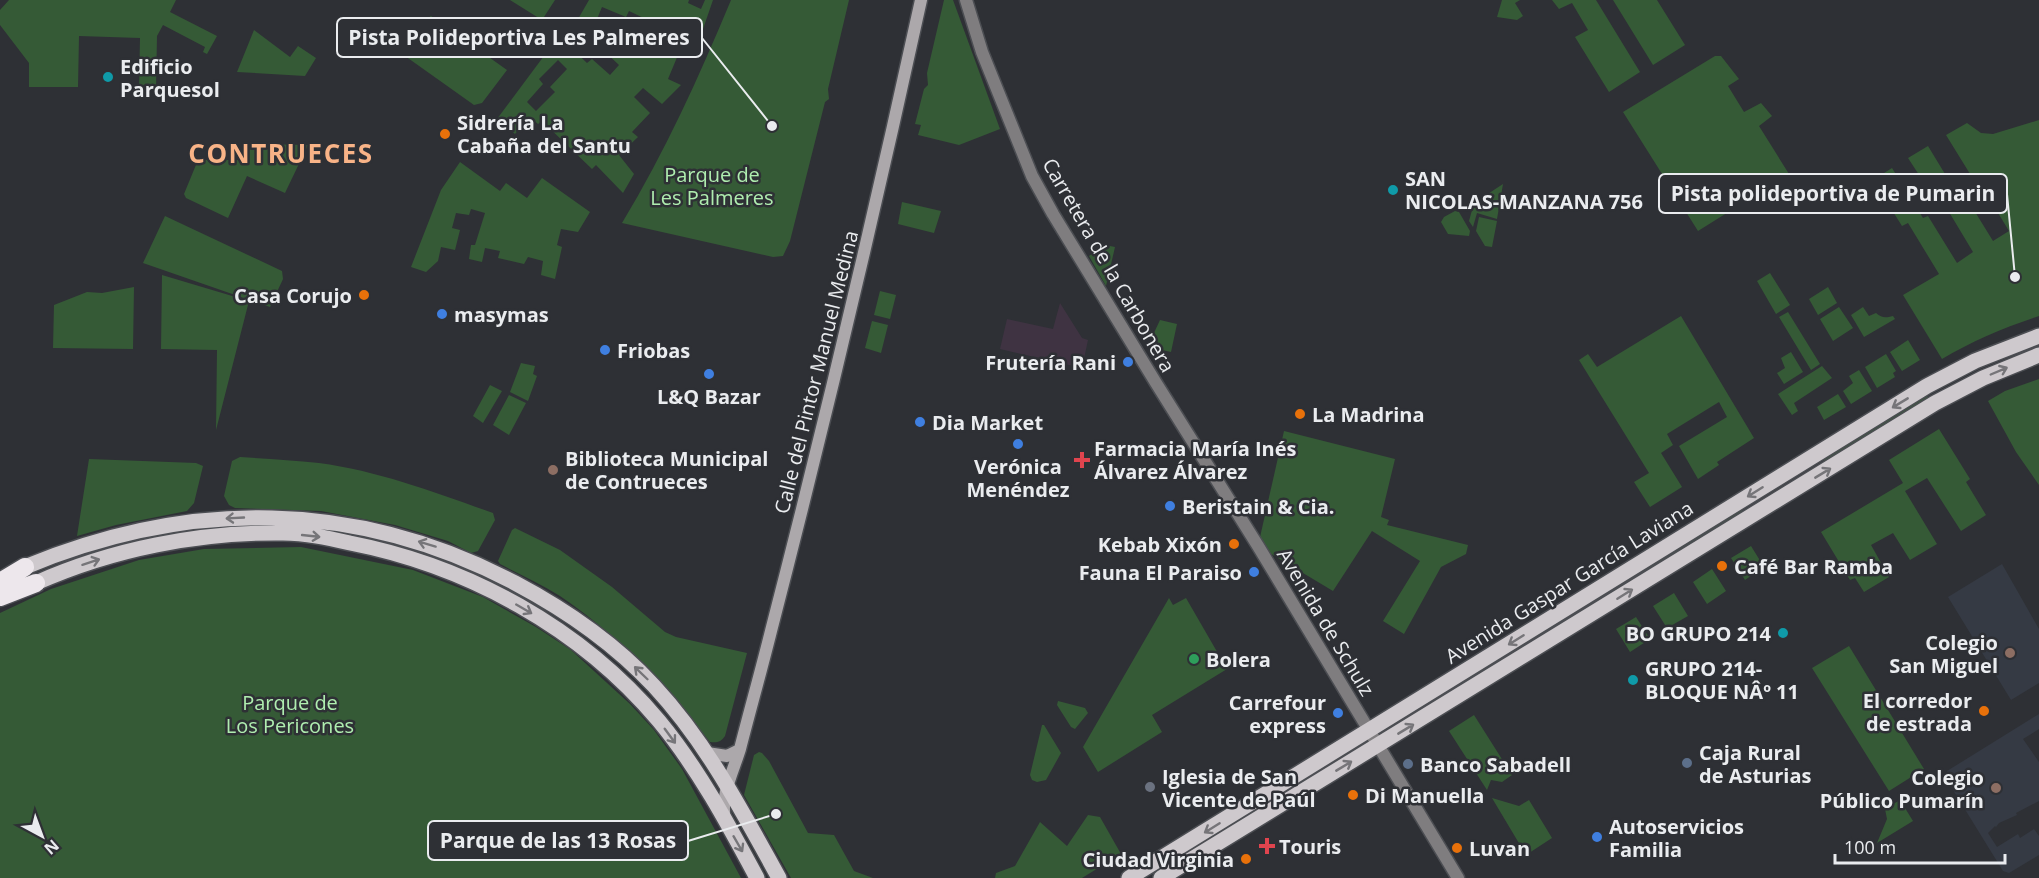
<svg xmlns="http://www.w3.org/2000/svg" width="2039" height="878" viewBox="0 0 2039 878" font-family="'Open Sans',sans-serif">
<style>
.industrial{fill:#3f3342}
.built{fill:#353a44}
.green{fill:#355a36;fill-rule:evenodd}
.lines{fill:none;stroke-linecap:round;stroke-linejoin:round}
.tertiary-casing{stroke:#4c4e53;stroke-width:15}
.secondary-casing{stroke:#4c4e53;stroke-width:15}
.primary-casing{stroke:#4c4e53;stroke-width:18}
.motorway-casing{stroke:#4c4e53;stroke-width:21}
.tertiary{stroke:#7f7d7f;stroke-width:12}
.secondary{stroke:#aca8ab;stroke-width:12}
.primary{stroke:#cec9cd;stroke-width:15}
.motorway{stroke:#ede7ec;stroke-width:18}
.oneway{stroke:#767579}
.culture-dot{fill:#0f9aa8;stroke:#2e3035;stroke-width:2}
.food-dot{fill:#e8710a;stroke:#2e3035;stroke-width:2}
.shop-dot{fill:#3f7fe0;stroke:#2e3035;stroke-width:2}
.health-dot{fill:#e0444e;stroke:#2e3035;stroke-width:2}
.education-dot{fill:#8d6e63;stroke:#2e3035;stroke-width:2}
.leisure-dot{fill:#2e9e5b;stroke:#2e3035;stroke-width:2}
.service-dot{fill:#5c6f8a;stroke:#2e3035;stroke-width:2}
.worship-dot{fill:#6b7280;stroke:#2e3035;stroke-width:2}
.labels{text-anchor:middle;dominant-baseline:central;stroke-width:5;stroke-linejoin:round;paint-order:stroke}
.poi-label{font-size:20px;font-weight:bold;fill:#eaecef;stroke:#2e3035;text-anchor:start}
.park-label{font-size:20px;fill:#afedaf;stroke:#2e3035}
.street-label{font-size:20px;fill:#eaecef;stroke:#2e3035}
.district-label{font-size:26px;font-weight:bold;letter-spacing:1.5px;fill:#f8b387;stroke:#2e3035}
.leader{fill:none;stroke:#eaecef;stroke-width:2}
.callout-dot{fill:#eaecef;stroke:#2e3035;stroke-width:2}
.callout{fill:#2e3035;stroke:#eaecef;stroke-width:2}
.callout-label{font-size:21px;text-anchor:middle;font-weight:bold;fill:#eaecef}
</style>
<rect width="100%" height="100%" fill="#2e3035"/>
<path class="industrial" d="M1060 303 1082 338 1088 340 1082 368 1000 349 1007 319 1053 329Z"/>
<path class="built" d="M2002 564 2039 629V683L2011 700 1948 597Z
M2039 714V729L2023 739 2039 762V801L2016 813 2017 815 1999 823 1996 827 1995 826 1988 833 1997 847 2018 834 2020 838 2034 829 2039 836V855L2009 873 2003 871 1945 777 1947 771Z"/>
<path class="green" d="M9 0H176L170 12 217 36 207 54 203 52 205 47 163 25 157 36 156 89H139L140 38 79 36 78 87H29V63L0 25V10Z
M510 0H555L542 20Z
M589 0H689L688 3 701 9 705 0H713L693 58 687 56 697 32 683 27 672 52 678 55 668 79 681 85 662 104 643 88 634 97 650 113 632 132 638 137 619 155 634 174 623 193 596 165 592 169 542 121 538 124 530 117 515 134 497 119 564 29 574 26ZM602 7 626 17 629 11 652 22 646 34 625 26 623 31 597 19ZM577 35 595 52 600 47 619 65 610 75 592 59 587 63 568 45ZM558 60 567 69 550 87 555 92 536 111 527 102 543 84 539 79Z
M731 0H849L828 89 829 99 825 102 790 241 783 256 773 257 622 223C665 152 699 77 731 0Z
M944 0H953L1000 129 959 145 918 135 921 125 915 124 924 89 928 85 927 73Z
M1502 0H1520L1515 3 1523 16 1517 20 1497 17Z
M1552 0H1596L1640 72 1609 92 1575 37 1588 30 1572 3 1559 9Z
M1613 0H1657L1685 45 1653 65Z
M431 16 507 70 482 103 474 105 398 51 424 17 428 18Z
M254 30 290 57 298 46 316 58 305 76 237 72Z
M1715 56H1721L1739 79 1728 86 1744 112 1761 103 1772 116 1759 126 1789 174 1698 231 1623 112Z
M2039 120V316C2005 327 1972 341 1942 359L1903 295 1939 274 1908 223 1902 226 1873 180 1892 168 1923 218 1928 216 1957 263 1973 252 1943 202 1938 204 1908 158 1928 146 1959 197 1964 194 1993 241 2009 231 1978 180 1975 182 1946 135 1967 123 1981 133 1993 134Z
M247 144 308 145 285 193 247 176 228 218 186 198 184 194 198 160H246Z
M460 162 500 191 506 183 527 198 542 178 590 212 578 232 561 229 557 245 562 247 555 279 541 275 543 261 528 257 524 264 498 258 500 251 485 248 482 262 469 259 471 245H475L485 213 471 209 469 215 456 213 452 228 460 230 455 250 441 247 438 261 426 272 411 267 441 190Z
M1503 184 1497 219 1477 213 1473 227 1469 221 1474 203Z
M902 202 941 211 934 233 898 224Z
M1455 211 1459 212 1470 231 1469 236 1448 234 1441 222 1444 217Z
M165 216 282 271 283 279 270 307 143 263Z
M1479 217 1497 221 1492 247 1485 246 1476 231Z
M1105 245 1115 247 1106 286 1089 256Z
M1770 273 1790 305 1776 314 1757 281Z
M162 275 249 301 216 430 217 350 161 349Z
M134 287 133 349 53 348 54 305 87 292 102 293Z
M1828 287 1837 303 1818 315 1809 299Z
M880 291 896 295 890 319 874 315Z
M1839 307 1853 328 1833 341 1820 319Z
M1863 307 1869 316 1876 313C1882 318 1885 318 1893 316L1895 319 1864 337 1851 315Z
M1788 312 1820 364 1811 370 1779 317Z
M1681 316 1754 438 1717 462 1719 465 1698 479 1679 446 1727 417 1719 402 1667 434 1673 445 1661 453 1682 487 1650 507 1634 482 1649 473 1579 360 1588 354 1597 367Z
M1160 320 1177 324 1171 352 1157 349 1160 346 1153 335Z
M872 321 888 325 881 353 865 348Z
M1908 340 1920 360 1902 371 1890 352Z
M1791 352 1803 372 1784 384 1777 373 1785 368 1781 358Z
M1886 354 1896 371 1893 373 1895 377 1877 388 1865 367Z
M521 363 535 366 533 374 537 376 528 401 510 392Z
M1822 366 1832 378 1794 403 1798 411 1792 415 1778 394Z
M1859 370 1872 391 1851 404 1843 391 1853 383 1849 376Z
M2039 379V485L2016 452 1988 401 2005 391Z
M490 385 502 391 483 423 473 416Z
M1838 394 1846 407 1824 420 1817 407Z
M1926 394 1929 399 1825 462 1822 458Z
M509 395 526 403 509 435 493 425Z
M1939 429 1970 479 1966 482 1986 515 1961 531 1927 478 1905 491 1937 544 1910 560 1893 533 1871 545 1889 577 1864 592 1855 578 1850 580 1821 532 1903 483 1889 460Z
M1284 431 1395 459 1381 517 1389 520 1387 525 1468 545 1466 554 1441 567 1404 634 1383 621 1420 561 1372 531 1333 591 1258 546Z
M240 457C267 459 293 460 319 463 379 471 437 493 493 513L495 520 478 551 471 553 448 541 395 525 321 511 235 508 229 505 224 496 232 461Z
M89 459 196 463 203 466 194 503 187 511 116 525 77 536Z
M1738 509 1743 511 1742 514 1639 577 1640 571Z
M515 528 560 550 612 587 665 632 676 637 747 653 725 736C721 742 717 743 710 742 667 687 618 635 560 596 541 584 519 574 500 564L498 561 512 530Z
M1751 546 1764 567 1745 580 1731 558Z
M301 547 413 570 483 597 536 627 571 650 630 704 654 730 682 769 741 878H0V613L51 589 139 560 204 549Z
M1712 569 1726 591 1707 604 1693 582Z
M1674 593 1688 616 1667 628 1653 606Z
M1169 598 1173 605 1186 598 1227 669 1152 715 1162 732 1098 772 1083 747Z
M1636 617 1650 639 1630 652 1616 629Z
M1849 646 1924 769 1889 791 1812 668Z
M1058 701 1085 708 1088 713 1075 729 1071 727 1057 705Z
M1474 715 1512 775 1502 782 1491 780 1487 790 1449 731Z
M1042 725H1044L1061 753 1046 780 1037 782 1032 780 1030 775Z
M759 752 762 753 769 761 808 833 834 835 854 871 873 878H791L744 795 754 755Z
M1492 798 1519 806 1529 800 1552 838 1526 855Z
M1900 800 1913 821 1877 843 1887 819 1885 809Z
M1088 815 1100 817 1121 854 1082 878H995L996 873 1015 866 1040 822 1067 846Z"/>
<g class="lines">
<g class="tertiary-casing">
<path id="tertiary" d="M966 0 982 52 1032 176 1053 214 1156 383 1258 546 1458 878"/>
</g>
<g class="secondary-casing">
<path id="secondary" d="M707 753 727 756 739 750
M725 820C720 796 733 772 740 749 750 710 761 671 771 631 825 422 875 211 921 0"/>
</g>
<g class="primary-casing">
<path id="primary" d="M25 567C189 499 356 499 515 583 566 610 615 644 654 686 707 743 742 811 779 878
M36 583C112 549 199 532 283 533 306 533 328 538 350 543 468 566 581 628 659 721 698 768 728 824 757 878
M1129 878 1927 386 1975 361 2039 336
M1161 878 1935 403 1983 378 2039 355"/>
</g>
<g class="motorway-casing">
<path id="motorway" d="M0 582 25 567
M0 597 36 583"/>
</g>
<use href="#tertiary" class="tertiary"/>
<use href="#secondary" class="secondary"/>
<use href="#primary" class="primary"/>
<use href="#motorway" class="motorway"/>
</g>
<defs><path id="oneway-shaft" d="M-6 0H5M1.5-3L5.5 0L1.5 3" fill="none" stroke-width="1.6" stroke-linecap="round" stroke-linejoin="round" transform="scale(1.5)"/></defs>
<g class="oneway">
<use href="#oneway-shaft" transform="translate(1999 371) rotate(-23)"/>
<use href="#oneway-shaft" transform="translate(1900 403) rotate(149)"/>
<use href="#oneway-shaft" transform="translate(1823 473) rotate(-31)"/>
<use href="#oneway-shaft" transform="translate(1755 492) rotate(148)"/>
<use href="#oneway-shaft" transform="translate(235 518) rotate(177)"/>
<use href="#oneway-shaft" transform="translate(311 536) rotate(6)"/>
<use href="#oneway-shaft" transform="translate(427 544) rotate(-163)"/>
<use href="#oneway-shaft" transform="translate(91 562) rotate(-18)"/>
<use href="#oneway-shaft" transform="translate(1625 594) rotate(-32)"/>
<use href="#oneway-shaft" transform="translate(524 609) rotate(30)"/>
<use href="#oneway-shaft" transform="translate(1516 640) rotate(148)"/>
<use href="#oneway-shaft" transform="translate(641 673) rotate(-136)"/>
<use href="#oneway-shaft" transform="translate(1406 729) rotate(-31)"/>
<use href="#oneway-shaft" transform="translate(670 736) rotate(54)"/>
<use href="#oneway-shaft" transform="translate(1344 766) rotate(-31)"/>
<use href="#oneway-shaft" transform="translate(1212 828) rotate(148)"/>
<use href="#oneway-shaft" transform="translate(738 844) rotate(60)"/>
</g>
<g class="culture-dot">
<circle cx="108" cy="77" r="6"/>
<circle cx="1393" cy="190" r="6"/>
<circle cx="1783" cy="633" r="6"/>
<circle cx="1633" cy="680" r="6"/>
</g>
<g class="food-dot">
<circle cx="445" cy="134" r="6"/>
<circle cx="364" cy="295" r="6"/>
<circle cx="1300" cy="414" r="6"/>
<circle cx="1234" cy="544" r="6"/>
<circle cx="1722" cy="566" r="6"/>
<circle cx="1984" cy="711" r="6"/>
<circle cx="1353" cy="795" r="6"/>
<circle cx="1457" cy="848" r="6"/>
<circle cx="1246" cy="859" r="6"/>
</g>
<g class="shop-dot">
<circle cx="442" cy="314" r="6"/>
<circle cx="605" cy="350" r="6"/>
<circle cx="1128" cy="362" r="6"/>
<circle cx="709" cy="374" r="6"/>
<circle cx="920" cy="422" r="6"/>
<circle cx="1018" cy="444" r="6"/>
<circle cx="1170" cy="506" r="6"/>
<circle cx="1254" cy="572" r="6"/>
<circle cx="1338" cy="713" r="6"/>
<circle cx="1597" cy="837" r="6"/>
</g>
<g class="health-dot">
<path d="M1079 451h6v6h6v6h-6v6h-6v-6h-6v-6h6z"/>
<path d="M1264 837h6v6h6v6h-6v6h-6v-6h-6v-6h6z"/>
</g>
<g class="education-dot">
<circle cx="553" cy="470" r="6"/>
<circle cx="2010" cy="653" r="6"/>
<circle cx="1996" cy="788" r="6"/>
</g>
<circle class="leisure-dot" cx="1194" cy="659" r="6"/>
<g class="service-dot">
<circle cx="1687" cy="763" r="6"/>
<circle cx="1408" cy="764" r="6"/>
</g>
<circle class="worship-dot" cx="1150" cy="787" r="6"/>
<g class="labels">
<g class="poi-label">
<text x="120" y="66">Edificio<tspan x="120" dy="23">Parquesol</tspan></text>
<text x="457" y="122">Sidrería La<tspan x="457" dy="23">Cabaña del Santu</tspan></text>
<text x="1405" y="178">SAN<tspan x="1405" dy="23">NICOLAS-MANZANA 756</tspan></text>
<text x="352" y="295" text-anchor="end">Casa Corujo</text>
<text x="454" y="314">masymas</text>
<text x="617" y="350">Friobas</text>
<text x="1116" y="362" text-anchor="end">Frutería Rani</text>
<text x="709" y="396" text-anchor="middle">L&amp;Q Bazar</text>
<text x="1312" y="414">La Madrina</text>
<text x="932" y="422">Dia Market</text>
<text x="1094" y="448">Farmacia María Inés<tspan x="1094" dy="23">Álvarez Álvarez</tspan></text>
<text x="565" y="458">Biblioteca Municipal<tspan x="565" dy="23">de Contrueces</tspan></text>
<text x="1018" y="466" text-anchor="middle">Verónica<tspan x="1018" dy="23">Menéndez</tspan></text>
<text x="1182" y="506">Beristain &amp; Cia.</text>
<text x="1222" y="544" text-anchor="end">Kebab Xixón</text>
<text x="1734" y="566">Café Bar Ramba</text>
<text x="1242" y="572" text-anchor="end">Fauna El Paraiso</text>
<text x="1771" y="633" text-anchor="end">BO GRUPO 214</text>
<text x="1998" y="642" text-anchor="end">Colegio<tspan x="1998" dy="23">San Miguel</tspan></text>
<text x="1206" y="659">Bolera</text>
<text x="1645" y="668">GRUPO 214-<tspan x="1645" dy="23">BLOQUE NÂº 11</tspan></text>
<text x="1972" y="700" text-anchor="end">El corredor<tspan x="1972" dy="23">de estrada</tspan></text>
<text x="1326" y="702" text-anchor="end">Carrefour<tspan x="1326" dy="23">express</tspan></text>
<text x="1699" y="752">Caja Rural<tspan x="1699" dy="23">de Asturias</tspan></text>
<text x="1420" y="764">Banco Sabadell</text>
<text x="1162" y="776">Iglesia de San<tspan x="1162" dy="23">Vicente de Paúl</tspan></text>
<text x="1984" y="777" text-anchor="end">Colegio<tspan x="1984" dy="23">Público Pumarín</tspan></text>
<text x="1365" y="795">Di Manuella</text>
<text x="1609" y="826">Autoservicios<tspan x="1609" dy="23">Familia</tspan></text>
<text x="1279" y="846">Touris</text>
<text x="1469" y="848">Luvan</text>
<text x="1234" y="859" text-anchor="end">Ciudad Virginia</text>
</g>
<g class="park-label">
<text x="712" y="174">Parque de<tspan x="712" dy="23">Les Palmeres</tspan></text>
<text x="290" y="702">Parque de<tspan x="290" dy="23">Los Pericones</tspan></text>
</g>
<g class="street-label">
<text transform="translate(1109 265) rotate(60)">Carretera de la Carbonera</text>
<text transform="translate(816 372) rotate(-76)">Calle del Pintor Manuel Medina</text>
<text transform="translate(1569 582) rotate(-32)">Avenida Gaspar García Laviana</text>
<text transform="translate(1326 622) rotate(59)">Avenida de Schulz</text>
</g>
<g class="district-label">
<text x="281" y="153">CONTRUECES</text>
</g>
</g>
<path class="leader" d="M772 126L702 38M2015 277L2007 194M776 814L688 841"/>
<g class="callout-dot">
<circle cx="772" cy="126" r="6"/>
<circle cx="2015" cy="277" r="6"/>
<circle cx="776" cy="814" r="6"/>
</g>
<g class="callout">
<rect x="337" y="18" width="365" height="39" rx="6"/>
<rect x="1659" y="174" width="348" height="39" rx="6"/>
<rect x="428" y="821" width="260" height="39" rx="6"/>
</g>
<g class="callout-label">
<text x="519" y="45">Pista Polideportiva Les Palmeres</text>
<text x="1833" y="201">Pista polideportiva de Pumarin</text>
<text x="558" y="848">Parque de las 13 Rosas</text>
</g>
<g transform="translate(42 836) rotate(139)" stroke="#2e3035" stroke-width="4.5" paint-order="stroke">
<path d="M0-4.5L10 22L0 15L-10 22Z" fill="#eaecef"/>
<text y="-9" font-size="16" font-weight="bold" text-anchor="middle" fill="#eaecef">N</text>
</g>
<path d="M1835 854v9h170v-9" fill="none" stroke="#eaecef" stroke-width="3"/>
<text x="1844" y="854" font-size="18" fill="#eaecef" stroke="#2e3035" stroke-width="4.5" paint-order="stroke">100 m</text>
</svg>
